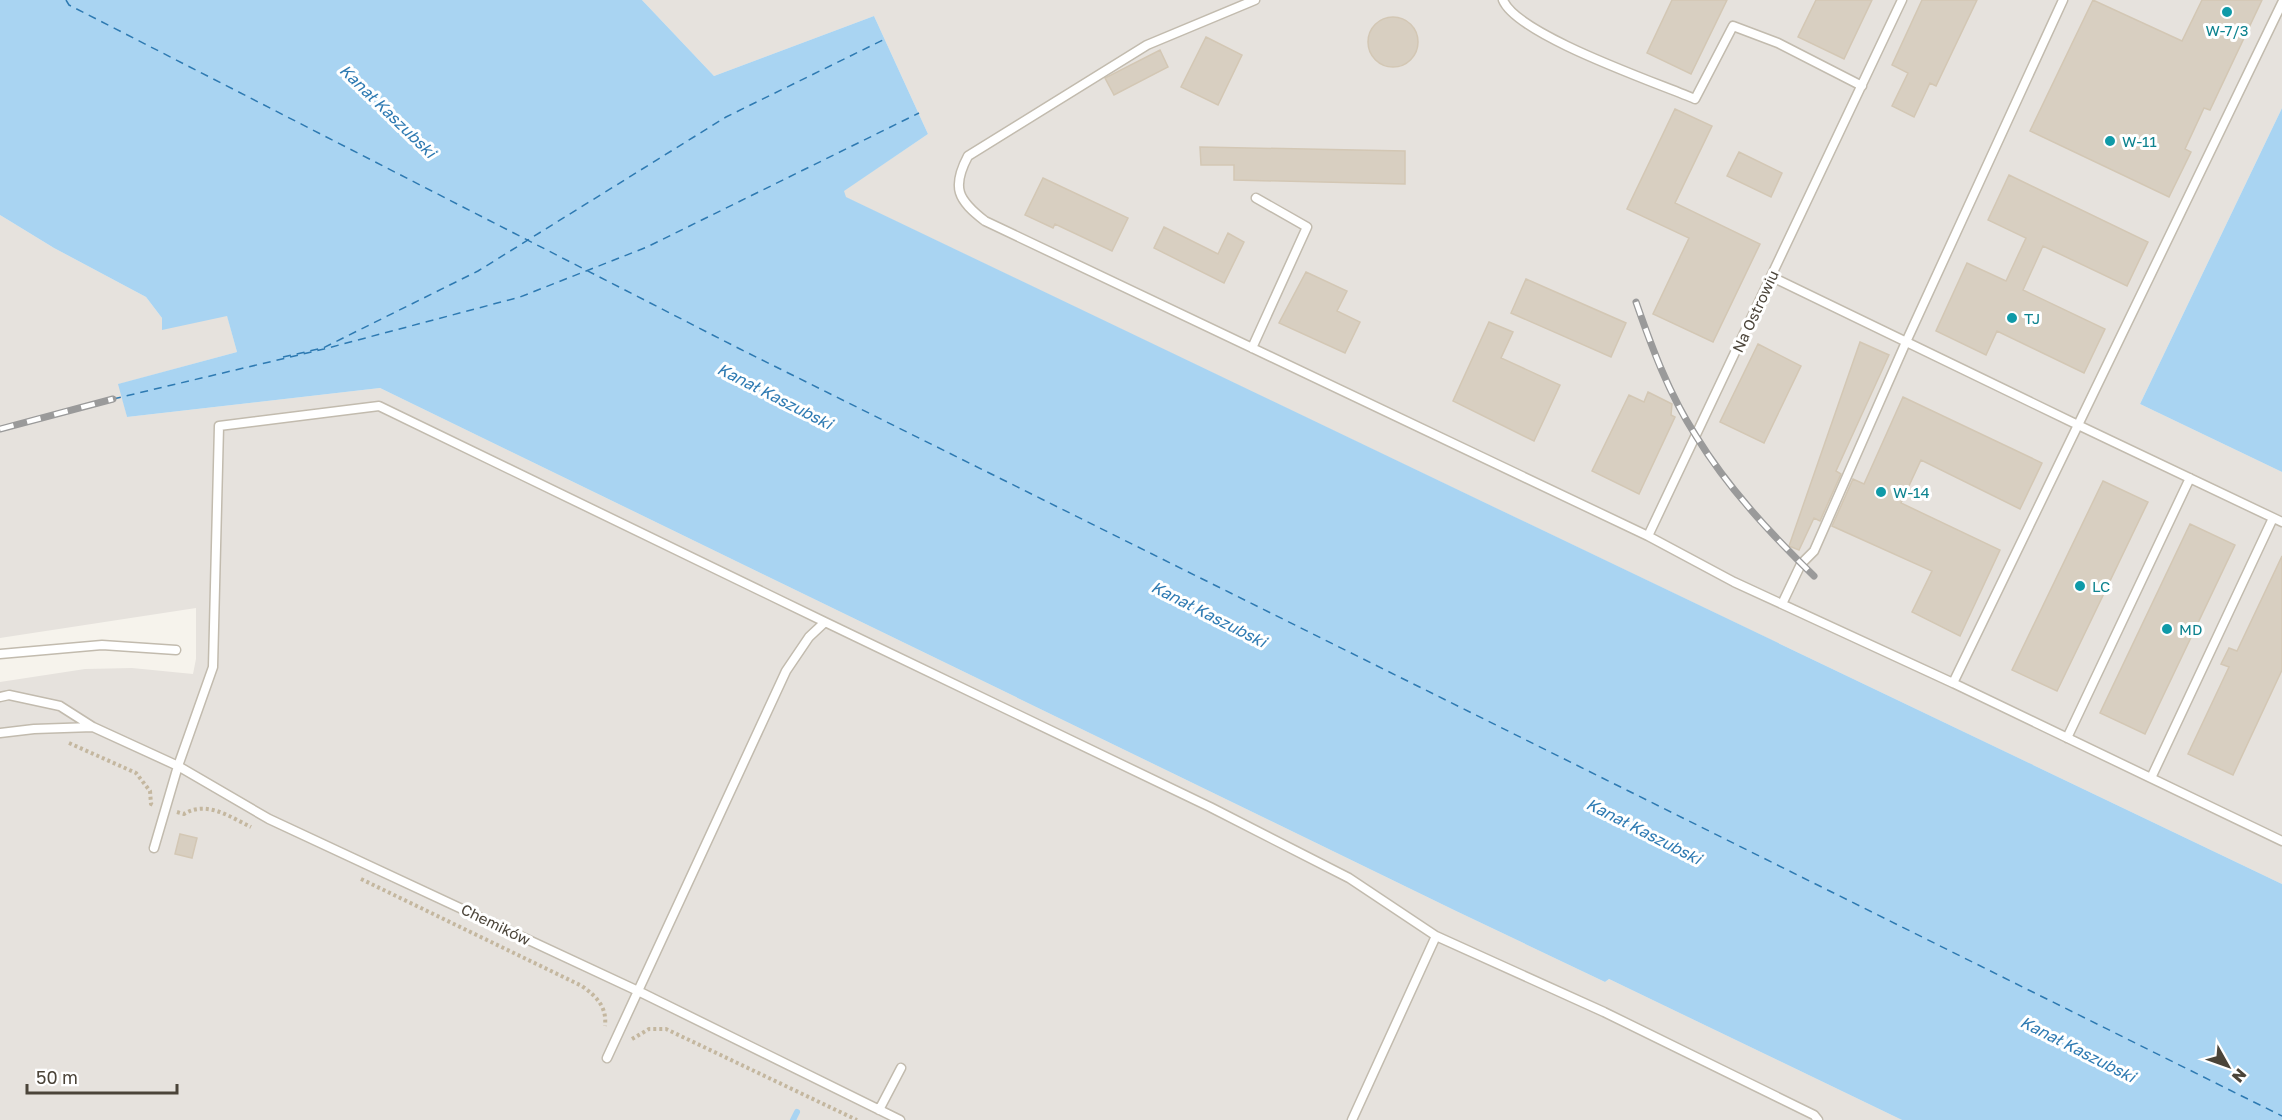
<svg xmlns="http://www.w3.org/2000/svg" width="2282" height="1120" viewBox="0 0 2282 1120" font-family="'Golos Text',sans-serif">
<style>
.industrial{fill:#e6e2dd}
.water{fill:#a9d4f2}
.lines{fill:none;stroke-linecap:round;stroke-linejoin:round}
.stream{stroke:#a9d4f2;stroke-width:6}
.ferry{stroke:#2e7ab2;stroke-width:1.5;stroke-dasharray:8 6;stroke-linecap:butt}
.building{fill:#d8cfc1;stroke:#d3c7b4;stroke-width:1.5}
.lane-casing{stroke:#c2bbae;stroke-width:11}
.path{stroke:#c4b79f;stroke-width:4;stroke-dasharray:3 3;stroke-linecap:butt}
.lane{stroke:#fff;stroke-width:8}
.rail-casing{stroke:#9a9a9a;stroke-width:7}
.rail{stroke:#fff;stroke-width:4.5;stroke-dasharray:14;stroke-linecap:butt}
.culture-dot{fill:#0f9aa8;stroke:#fff;stroke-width:2}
.labels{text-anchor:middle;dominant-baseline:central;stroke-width:6;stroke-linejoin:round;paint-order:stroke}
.culture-label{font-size:15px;fill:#0d838f;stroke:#fff;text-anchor:start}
.street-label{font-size:15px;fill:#4b4439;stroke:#fff}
.water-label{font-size:16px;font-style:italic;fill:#2e7ab2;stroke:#fff}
</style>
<rect width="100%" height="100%" fill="#f6f3ec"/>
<path class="industrial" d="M642 0H2282V108L2140 404 2282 472V884L845 197 843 191 928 134 874 16 714 76Z
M0 215 54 248 146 297 162 318 227 315 237 352 119 384 127 417 380 388 1456 911 1605 982 1609 979 1902 1120H0V682L85 669 132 668 193 674 196 659V608L0 638Z"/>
<path class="water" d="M0 0H642L714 76 874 16 928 134 844 191 846 197 2282 884V1120H1902L1609 979 1605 982 1456 911 380 388 127 417 118 384 237 352 227 316 162 330V318L146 297 54 248 0 215Z
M2282 108V472L2140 404Z"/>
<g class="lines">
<path class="stream" d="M793 1120 797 1112"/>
<path class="ferry" d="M66 0 69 5 740 349 2282 1116
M283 357 323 348 478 271 726 117 885 39
M113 399 324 349 520 297 647 247 919 113"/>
</g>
<path class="building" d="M1672 0H1727L1691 74 1647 53Z
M1816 0H1872L1844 59 1798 37Z
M1922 0H1977L1936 86 1930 83 1914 117 1892 106 1908 73 1892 65Z
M2093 0 2182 41 2202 0H2262L2210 110 2204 108 2185 149 2191 152 2169 197 2030 131Z
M1368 42a25 25 0 1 1 50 0a25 25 0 1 1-50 0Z
M1206 37 1242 55 1218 105 1181 87Z
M1160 50 1168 67 1114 95 1105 78Z
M1675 109 1712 126 1675 203 1760 244 1713 342 1653 314 1689 238 1627 209Z
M1200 147 1405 151V184L1234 180V165H1201Z
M1739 152 1782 173 1771 197 1727 176Z
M2009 175 2148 242 2127 286 2043 246 2023 290 2105 329 2084 373 1997 331 1986 355 1936 331 1967 263 2006 281 2026 238 1988 220Z
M1043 178 1128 218 1112 251 1055 224 1053 228 1025 215Z
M1164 227 1218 254 1228 233 1244 242 1224 283 1154 248Z
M1306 272 1347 291 1337 311 1360 322 1345 353 1279 323Z
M1526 279 1626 323 1611 357 1511 313Z
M1489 322 1513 332 1501 358 1560 385 1534 441 1453 401Z
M1860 342 1889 355 1836 471 1841 474 1820 521 1814 518 1799 550 1789 546Z
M1758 344 1801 366 1764 443 1720 422Z
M1648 392 1672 404 1671 415 1675 417 1639 494 1592 471 1629 395 1644 402Z
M1903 397 2042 463 2020 509 1921 460 1901 503 2000 550 1960 636 1912 612 1932 571 1832 526 1853 479 1864 484Z
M2103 481 2148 502 2057 691 2012 670Z
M2190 524 2235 545 2145 734 2100 713Z
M2282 556V670L2233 775 2188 754 2229 667 2221 664 2229 648 2237 651Z
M180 834 197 838 192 858 175 854Z"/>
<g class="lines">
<g class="lane-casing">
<path id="lane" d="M1255 0 1147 45 968 156C951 188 958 200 985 221L1648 536 1734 582 1953 683
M1503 0C1517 35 1655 82 1695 99L1733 26 1778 43 1862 86
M1772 277 2078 425 2282 3
M1252 348 1307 227 1256 198
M2282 522 2078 425 1953 683 2282 841
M1648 536 1902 0
M1782 604 1801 564 1814 551 1906 342 2063 0
M0 654 102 645 176 650
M0 697 9 695 60 706 93 727 178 766 269 819 638 991 900 1120
M0 733 34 729 93 727
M2067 738 2190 478
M2151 778 2273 518
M154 848 178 766 213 667 219 426 379 406 825 622
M607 1058 786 671 809 637 825 622 1210 807 1349 878 1436 936 1604 1012 1814 1115 1818 1120
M879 1110 901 1068
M1352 1120 1436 936"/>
</g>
<path class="path" d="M69 743 136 773 150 791 151 804 153 805
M177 812 184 814C207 800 230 817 251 827
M361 879 582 986C597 997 607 1007 605 1026
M632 1039 649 1029H666L857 1120"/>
<use href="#lane" class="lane"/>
<g class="rail-casing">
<path id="rail" d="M1636 302C1652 348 1669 394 1696 436 1728 488 1770 533 1814 576
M0 429 113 399"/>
</g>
<use href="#rail" class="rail"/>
</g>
<g class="culture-dot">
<circle cx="2227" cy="12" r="6"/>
<circle cx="2110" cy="141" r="6"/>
<circle cx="2012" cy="318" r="6"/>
<circle cx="1881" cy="492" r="6"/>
<circle cx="2080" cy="586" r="6"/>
<circle cx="2167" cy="629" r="6"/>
</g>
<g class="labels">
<g class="culture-label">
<text x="2227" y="30" text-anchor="middle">W-7/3</text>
<text x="2122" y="141">W-11</text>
<text x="2024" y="318">TJ</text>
<text x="1893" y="492">W-14</text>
<text x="2092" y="586">LC</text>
<text x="2179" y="629">MD</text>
</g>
<g class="street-label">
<text transform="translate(1755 311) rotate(-65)">Na Ostrowiu</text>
<text transform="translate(496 924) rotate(26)">Chemików</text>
</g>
<g class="water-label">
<text transform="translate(388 111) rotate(44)">Kanał Kaszubski</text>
<text transform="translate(775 396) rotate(27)">Kanał Kaszubski</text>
<text transform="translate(1209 614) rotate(27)">Kanał Kaszubski</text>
<text transform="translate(1644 831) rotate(27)">Kanał Kaszubski</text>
<text transform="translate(2078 1049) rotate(27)">Kanał Kaszubski</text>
</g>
</g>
<g transform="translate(2228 1066) rotate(130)" stroke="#ffffff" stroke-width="4.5" paint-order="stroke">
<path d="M0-4.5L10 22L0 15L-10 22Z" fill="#4b4439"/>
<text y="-9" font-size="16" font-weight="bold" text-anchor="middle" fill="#4b4439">N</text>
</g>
<path d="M27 1084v9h150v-9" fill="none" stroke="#4b4439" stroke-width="3"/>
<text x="36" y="1084" font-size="18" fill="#4b4439" stroke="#ffffff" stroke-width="4.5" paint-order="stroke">50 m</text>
</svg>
